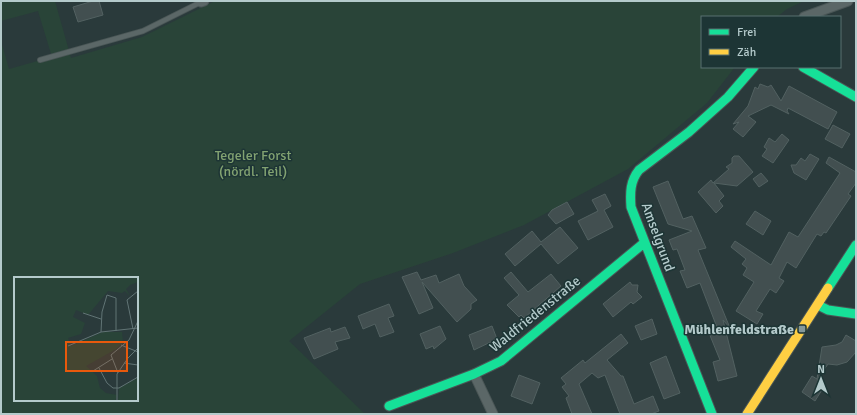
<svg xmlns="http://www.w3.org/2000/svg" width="857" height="415" viewBox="0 0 857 415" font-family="Signika,sans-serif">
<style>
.green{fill:#294438;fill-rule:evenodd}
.building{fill:#424f50;stroke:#526161}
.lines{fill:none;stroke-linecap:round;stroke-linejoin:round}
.lane-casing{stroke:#4a5656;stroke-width:6}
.street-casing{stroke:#4a5656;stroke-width:11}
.fast-casing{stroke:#4a5656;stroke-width:11}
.slow-casing{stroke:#4a5656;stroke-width:11}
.lane{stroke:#5b6767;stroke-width:4.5}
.street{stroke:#5b6767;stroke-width:9}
.fast{stroke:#16e098;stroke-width:9}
.slow{stroke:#ffcf43;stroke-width:9}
.poi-dot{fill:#849899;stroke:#1d3535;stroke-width:1.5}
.labels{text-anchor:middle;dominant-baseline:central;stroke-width:3;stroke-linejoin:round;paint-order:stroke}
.park-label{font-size:14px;fill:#82a271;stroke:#1d3535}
.street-label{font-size:14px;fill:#b4cacb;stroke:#1d3535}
.poi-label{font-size:14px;font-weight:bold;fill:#b4cacb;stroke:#1d3535;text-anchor:end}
.inset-road{fill:none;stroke:#617475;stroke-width:1}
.view{fill:#e8590c;fill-opacity:0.15;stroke:#e8590c;stroke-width:2}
.inset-edge{fill:none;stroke:#b4cacb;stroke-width:2}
</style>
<rect width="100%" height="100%" fill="#2a3a3b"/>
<path class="green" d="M1 1H55L71 58 142 37 215 1H804L787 9 777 17H702V67H735L707 103 628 169 524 225 453 253 360 284 289 341 365 414H1V41L9 69 52 57 38 11 1 21ZM15 278H137V400H15Z"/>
<path class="building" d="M93 1H99L103 15 78 22 73 7Z
M760 84 768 87 771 85 781 101 789 86 837 112 828 129 788 108 787 111 789 114 771 105 748 116 756 122 743 137 733 129 739 122 733 124 748 106 755 87 758 89Z
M833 125 850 134 842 148 825 139Z
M782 134 789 140 773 163 762 156 767 149 764 147 769 138 775 142Z
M810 154 819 159 806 180 794 173 791 165H796L801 158 805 161Z
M734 156H739L753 172 737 186 714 183 724 196 719 201 723 206 716 213 698 192 711 180 713 183 729 169 726 167 732 163V158Z
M829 157 856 172V183L848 194 851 196 826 233 824 232 821 236 817 234 796 268 787 262 779 278 784 281 776 293 770 289 756 311 763 314 757 324 736 311 754 282 743 275 747 268 742 264 746 259 731 247 735 241 771 265 789 232 798 237 840 173 826 163Z
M761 173 768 181 759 187 753 179Z
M668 181 683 219 692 216 706 248 698 250 730 328 723 320 737 376 718 381 713 362 720 360 709 333 718 330 700 283 687 288 680 271 685 270 677 249 673 250 669 240 692 231 668 224 653 187Z
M605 194 611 206 604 210 613 227 588 240 578 221 598 211 592 200Z
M567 202 574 214 556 224 548 215 552 210Z
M755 211 771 221 763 235 746 224Z
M560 227 578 248 558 264 541 244 515 266 505 254 532 231 541 242Z
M417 272 421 280 436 275 439 283 459 274 464 286 477 300 471 304V309L457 322 422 282 433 308 419 314 402 277Z
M511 272 528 292 551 274 561 286 524 318 521 315 519 317 507 305 519 295 504 278Z
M630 282 632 285H638L637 292 642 297 633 304 631 302 613 317 603 304Z
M389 304 394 316 388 318 394 332 380 337 375 324 363 329 358 316Z
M652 319 657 334 641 340 635 326Z
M440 326 446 339 434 349 433 346 426 349 420 334Z
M492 326 497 339 474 350 469 335Z
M345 327 350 338 335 342 338 349 314 359 304 338 330 328 331 332Z
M621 334 628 343 607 360 621 376H623L634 404 653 396 659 411 651 414H620L605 375 598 378 592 373 579 384 592 414H572L566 398 569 396 562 387 566 384 561 378 583 360 585 363Z
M846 335 856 341V352L847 362 837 365 828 364 817 380 825 385 815 401 802 392 812 376 817 379 822 347 836 345 842 342Z
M666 356 680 393 664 399 650 363Z
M519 375 540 383 532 404 511 396Z"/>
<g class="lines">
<g class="lane-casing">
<path id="lane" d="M40 60 143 31 201 2"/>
</g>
<g class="street-casing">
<path id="street" d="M201 2 204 1
M804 17 848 1
M474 374 493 414"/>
</g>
<g class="fast-casing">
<path id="fast" d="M803 67 856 97
M828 288 856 245
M818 305 828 310 856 314
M389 406 474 374 501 361 644 243
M712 414 631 207C630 193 630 181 639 170L689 132 728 97 754 67"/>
</g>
<g class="slow-casing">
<path id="slow" d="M747 414 828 288"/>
</g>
<use href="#lane" class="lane"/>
<use href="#street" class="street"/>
<use href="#fast" class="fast"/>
<use href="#slow" class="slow"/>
</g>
<rect class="poi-dot" x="798" y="325" width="8" height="8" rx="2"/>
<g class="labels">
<g class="park-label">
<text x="253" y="155">Tegeler Forst<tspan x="253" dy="16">(nördl. Teil)</tspan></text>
</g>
<g class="street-label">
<text transform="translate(658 237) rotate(70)">Amselgrund</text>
<text transform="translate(535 314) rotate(-39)">Waldfriedenstraße</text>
</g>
<g class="poi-label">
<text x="794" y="329">Mühlenfeldstraße</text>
</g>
</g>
<g transform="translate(14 277)">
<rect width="124" height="124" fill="#2a3a3b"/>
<path d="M0 0H124V5L116 8 112 12 116 19 111 14 108 16 94 14 74 38 62 33 59 40 71 46 67 57 54 61 57 69 89 55H108L109 65 102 72 72 89 83 99 86 111 92 116 103 118 101 124H0ZM124 101V124H104L105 111Z" fill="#294438"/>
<path class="inset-road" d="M69 36 87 42M119 52 113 23 124 14M87 55 88 35 93 18 102 21V54M107 68 124 75M54 69 87 55 124 51M110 86 124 88M85 91 93 106 99 111H105L124 100M79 94 98 82M104 96 97 78 115 63 124 44M103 124V97L114 81 124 71"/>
<path class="view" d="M52 65H113V94H52Z"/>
<rect width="124" height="124" class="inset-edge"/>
</g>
<rect width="857" height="415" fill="none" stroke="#b4cacb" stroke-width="4"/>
<rect x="701" y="16" width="140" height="52" fill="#1d3535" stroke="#597171"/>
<rect x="709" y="29" width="20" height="6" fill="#16e098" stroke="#597171"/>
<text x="737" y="36" font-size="12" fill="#b4cacb">Frei</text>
<rect x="709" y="49" width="20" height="6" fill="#ffcf43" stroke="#597171"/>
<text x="737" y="56" font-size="12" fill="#b4cacb">Zäh</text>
<g transform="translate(821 379)" stroke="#1d3535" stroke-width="3" paint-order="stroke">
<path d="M0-3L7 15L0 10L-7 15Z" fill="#b4cacb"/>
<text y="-6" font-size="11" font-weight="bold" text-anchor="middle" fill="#b4cacb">N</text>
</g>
</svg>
